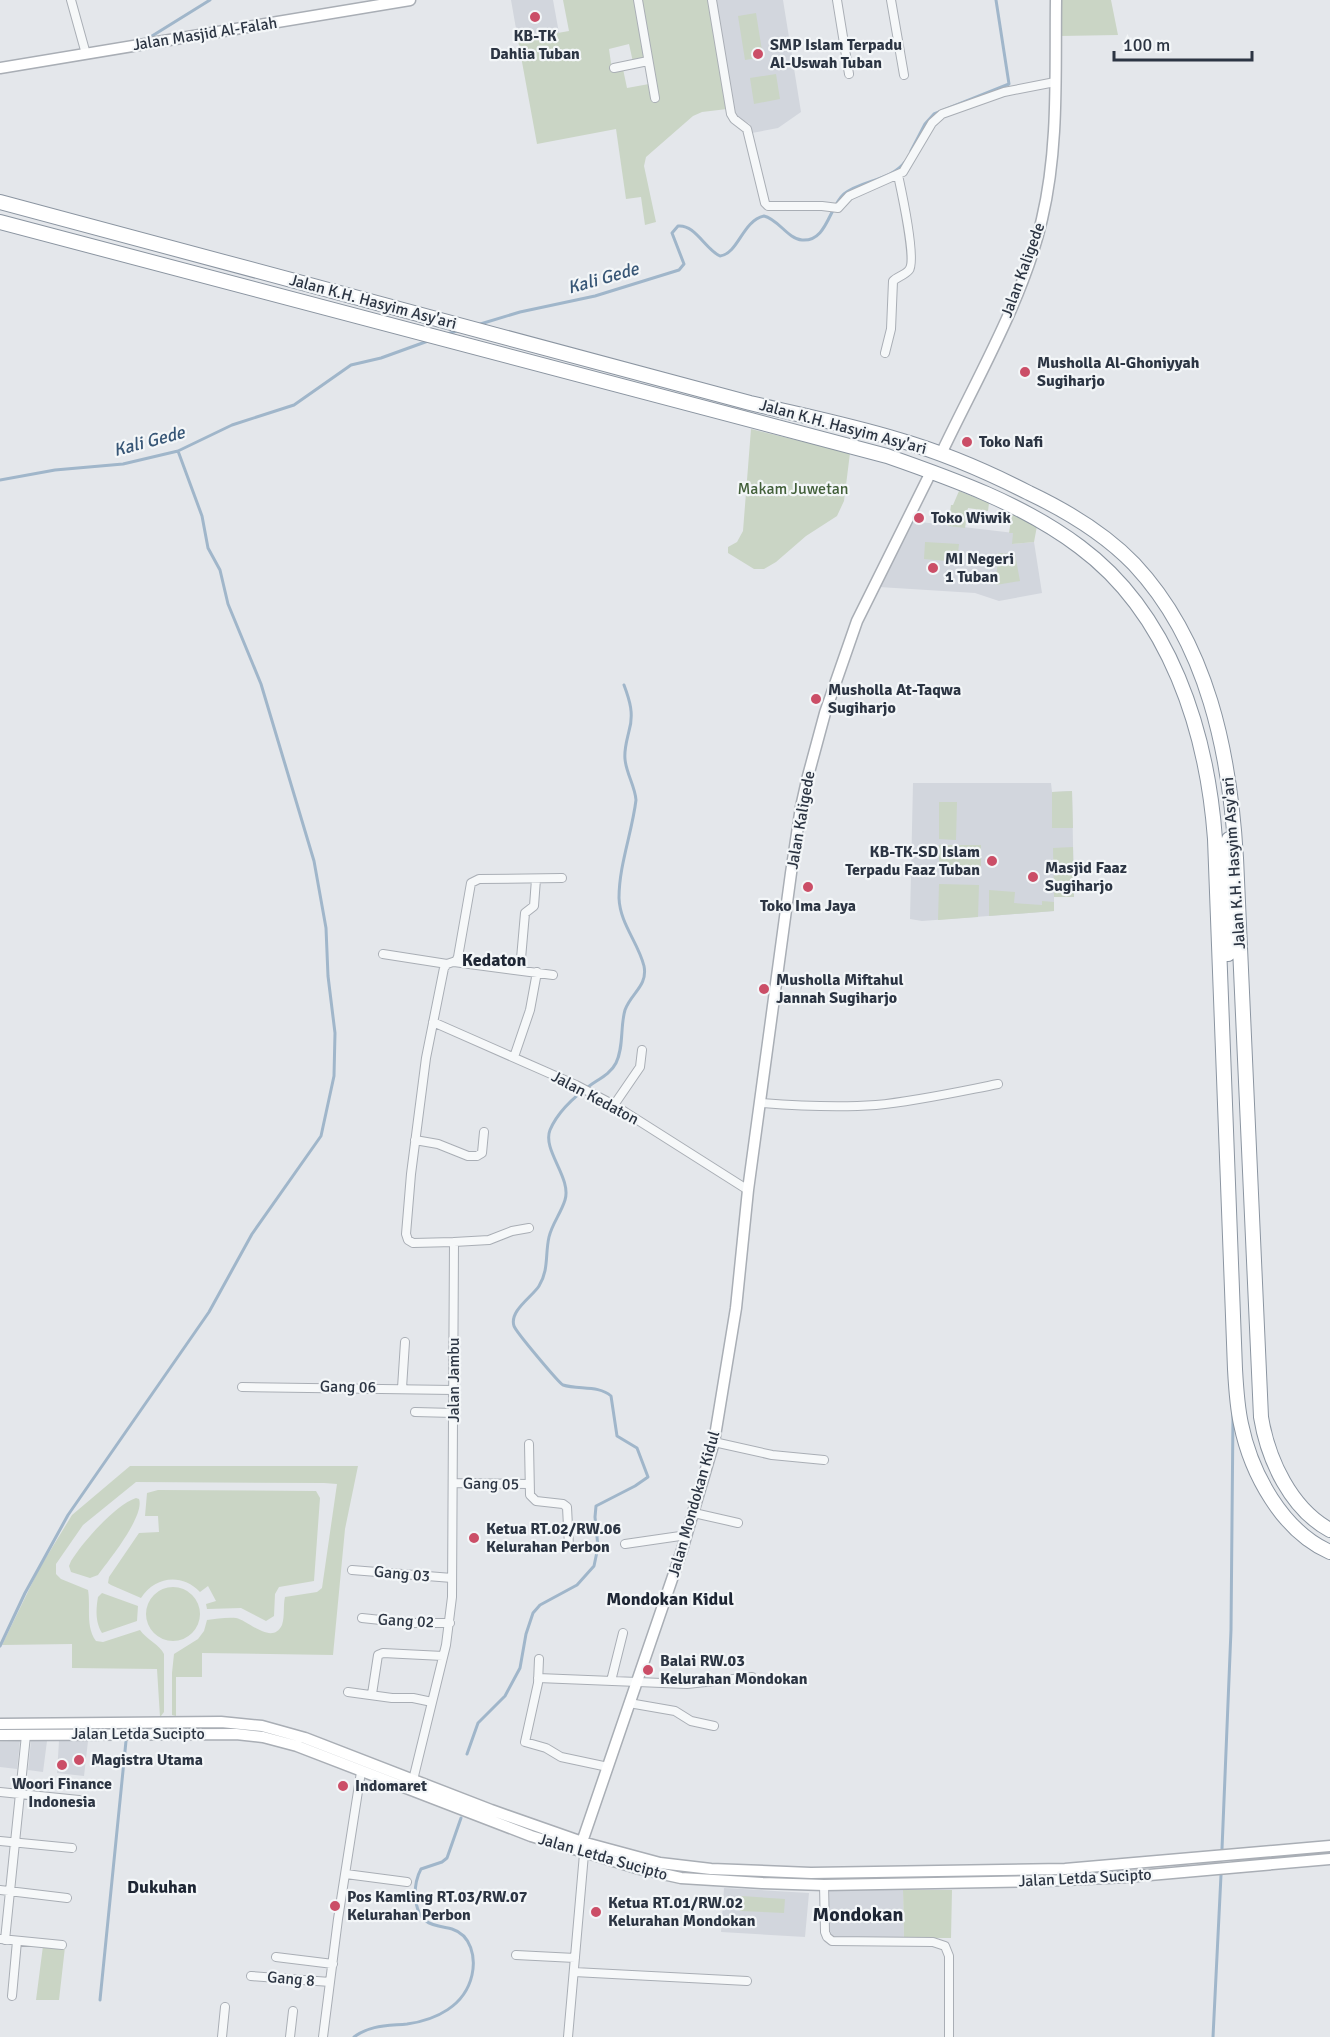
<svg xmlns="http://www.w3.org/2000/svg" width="1330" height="2037" viewBox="0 0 1330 2037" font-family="Signika,sans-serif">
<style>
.built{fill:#d2d6dd}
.green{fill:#cad5c5;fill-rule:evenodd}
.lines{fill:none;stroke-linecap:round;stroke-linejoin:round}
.stream{stroke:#a0b6ca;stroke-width:3}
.street-casing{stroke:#a9aeb5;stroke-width:10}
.secondary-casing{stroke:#a9aeb5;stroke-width:13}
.highway-casing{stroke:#8b95a1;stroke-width:16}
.street{stroke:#f6f8f9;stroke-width:8}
.secondary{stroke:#fff;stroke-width:10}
.highway{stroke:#fff;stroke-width:14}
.poi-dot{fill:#cb4e67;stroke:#f3f6f8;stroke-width:2}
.labels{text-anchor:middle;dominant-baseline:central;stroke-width:4.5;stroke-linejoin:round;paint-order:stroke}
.street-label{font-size:16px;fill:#2c3543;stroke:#f3f6f8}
.poi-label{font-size:16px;font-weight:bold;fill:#2c3543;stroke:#f3f6f8;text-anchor:start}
.park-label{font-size:16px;fill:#425f39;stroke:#f3f6f8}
.water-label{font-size:18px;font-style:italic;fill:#375676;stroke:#f3f6f8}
.neighbourhood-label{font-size:18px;font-weight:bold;fill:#1e2634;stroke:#f3f6f8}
.quarter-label{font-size:20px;font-weight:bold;fill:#1e2634;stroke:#f3f6f8}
</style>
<rect width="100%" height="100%" fill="#e4e7eb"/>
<path class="built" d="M511 0H553L559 33 518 40Z
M715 0H783L801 112 778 128 752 133 750 124 735 116Z
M912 521 1014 533 1013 544 1034 542 1042 593 999 601 975 593 879 587Z
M913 783H1051L1052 792 1072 791 1074 897H1054V911L922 921 910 919Z
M20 1741 17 1769 0 1767V1742Z
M31 1741H47L43 1772 28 1770Z
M59 1741H88L84 1776 57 1773Z
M724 1888 809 1893 805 1937 721 1932Z
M828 1890H903L904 1938 831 1937 829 1932Z"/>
<path class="green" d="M563 0H708L727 109 702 112 693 116 646 157 644 166 656 222 645 225 641 197 626 199 616 129 537 144 518 40 569 31ZM629 44 633 62 645 60 649 84 627 88 623 69 612 70 609 49Z
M1060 0H1111L1118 35 1060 36Z
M756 13 763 57 745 60 738 16Z
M776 74 780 99 754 104 750 78Z
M751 429 850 453 844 501 837 516 806 536 776 562 764 569H754L728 553V547L737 542 743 531Z
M959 491 989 503 988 511 968 508 965 528 948 526 951 505H953Z
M1012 513 1037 526 1034 542 1012 544 1013 533H1009Z
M925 542 959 544 957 562 924 559Z
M998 553 1015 554 1020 581 996 585Z
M1072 791 1073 828H1052V792Z
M939 802H957L956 840 939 839Z
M939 845H981V866H939Z
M1073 847 1074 897H1054L1053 848Z
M939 884 979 885 978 917 938 920Z
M989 890 1015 892 1014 903 1042 905V901L1054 902V911L989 916Z
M130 1466H358L345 1529 333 1655 202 1653V1677H176V1716L172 1715V1673L174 1654 198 1639 204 1631 207 1620C216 1619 227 1617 236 1618 248 1620 272 1646 282 1625 285 1616 283 1605 285 1597L317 1592 322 1588 337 1484 324 1483 136 1482 83 1525 56 1564V1574L61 1579 88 1590C91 1606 85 1626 96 1641L103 1642 140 1630C146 1639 160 1645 164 1654V1712L161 1716 160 1717 157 1669 72 1668V1644L2 1645 39 1569 72 1515Z
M158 1490 316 1491 320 1498 314 1581 279 1587 275 1594 274 1616 266 1621 241 1608 207 1609 206 1604 216 1601 208 1586 200 1592C182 1573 155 1576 141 1598L111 1585 108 1583 109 1577 139 1533 159 1532 158 1516H145L147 1493Z
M136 1498 139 1499C145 1516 109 1560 98 1575L90 1578 71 1572 69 1566 71 1561C83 1542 115 1505 136 1498Z
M146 1614a27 27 0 1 1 54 0a27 27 0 1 1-54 0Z
M102 1593 138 1606 137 1621 102 1633C95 1622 96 1609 98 1597Z
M903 1890H952L951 1938H904Z
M741 1896 785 1899 784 1913 740 1911Z
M43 1946 65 1947 59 2000H36Z"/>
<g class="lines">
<path class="stream" d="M152 36 210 0
M911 151 925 124 934 114 1009 84 996 0
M477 325 520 312 595 296 679 270 684 264 672 233 678 226C695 224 705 249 720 256 739 253 742 221 764 216 778 219 788 239 802 240 827 242 829 207 844 194 861 180 891 181 905 162
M445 335 459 330
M0 480 55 470 123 464 178 451 232 425 294 405 351 365 381 358 428 341
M0 1646 25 1593 68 1515 209 1312 252 1234 321 1136 334 1076 335 1033 328 976 326 928 314 861 261 684 228 604 220 570 208 548 202 516 178 451
M467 1754 478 1723 505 1696 520 1668 526 1634 533 1613 540 1605 577 1585 594 1566 598 1547 595 1517 596 1506 635 1486 648 1477 637 1448 617 1436 611 1396C599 1385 578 1390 563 1385 559 1383 516 1332 514 1326 509 1311 532 1297 539 1286 549 1270 545 1254 549 1237 552 1224 561 1213 565 1200 572 1178 542 1150 550 1130 558 1111 575 1096 592 1084 601 1078 611 1073 616 1063 624 1047 620 1027 625 1010 631 993 648 986 644 966 638 942 620 924 619 898 619 865 632 833 636 800 635 786 626 773 625 759 624 749 627 740 629 731 634 714 630 701 624 685
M1222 1849 1231 1630 1233 1414
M100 2000 126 1741
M354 2037C370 2025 387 2026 407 2024 436 2020 465 2006 472 1975 476 1957 471 1935 452 1929 444 1927 432 1926 426 1921 418 1916 416 1905 415 1896 415 1886 416 1878 421 1869L442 1862 447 1858 461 1818
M1213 2037 1221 1875"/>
<g class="street-casing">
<path id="street" d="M71 0 86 54
M638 0 655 98
M712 0 731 114 734 119 747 129 765 203 768 206H822L838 208 849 196 903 172 932 123 942 114 1004 92 1055 82
M837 0 849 74
M891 0 904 75
M614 68 648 61
M885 353 891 329 893 281C897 277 905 275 909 270 917 261 901 189 898 175
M383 954 447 964
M454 962 553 975
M520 970 525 913 534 906 536 879
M433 1022 576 1085 614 1105 748 1190
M514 1057 530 1010 537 972
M761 1103C799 1106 837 1108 876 1105 917 1101 957 1092 998 1084
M614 1105 640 1067 642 1050
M415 1140 438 1144 468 1156H477L482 1153 484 1132
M454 1242 489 1240 512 1231 529 1228
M242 1387 454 1390
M402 1388 405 1342
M415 1412 454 1413
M714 1442 772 1455 824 1460
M529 1444 530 1495 536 1501 563 1504 567 1507 569 1546
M453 1483 529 1484
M694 1513 738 1523
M625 1544 687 1535
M352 1570 452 1578
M362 1618 409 1623H450
M539 1659 538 1683 525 1742 546 1748 561 1757 608 1767
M538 1678 687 1684 752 1677
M611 1681 623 1633
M348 1692 392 1698H413L432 1702
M372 1694 378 1655 383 1653 443 1656
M629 1703 675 1711 691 1721 714 1726
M413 1780 446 1645 452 1597 454 1242 413 1243 408 1240 406 1234 411 1174 426 1058 444 968 447 964 456 961 458 957 471 883 479 879 562 878
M0 1792 79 1800
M0 1841 72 1848
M346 1874 407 1882
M824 1885 825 1932 827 1937 832 1941 933 1942 945 1946 949 1956V2037
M0 1890 67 1898
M1 1939 62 1945
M5 1940 26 1735
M516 1955 575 1958
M276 1957 333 1964
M574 1972 747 1981
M251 1976 330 1982
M12 1996 17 1941
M222 2037 225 2007
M290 2037 293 2011
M323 2037 338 1919 361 1772
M568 2037 584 1854"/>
</g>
<g class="secondary-casing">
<path id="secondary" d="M0 68 410 0
M941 454C976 380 1024 298 1042 219 1059 147 1055 73 1056 0
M0 1724 221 1722 262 1726 305 1738 491 1810 582 1842 660 1863 711 1869 811 1873 1065 1869 1330 1846
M0 1735 236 1734 263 1737 297 1746 531 1836 640 1869 681 1878 762 1883 824 1885 1044 1881 1127 1877 1330 1859
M582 1842 682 1550 714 1442 736 1308 748 1190 791 873 801 807 808 776 825 713 857 621 931 472"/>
</g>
<g class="highway-casing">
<path id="highway" d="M0 202 750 403C800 415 850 425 899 440 944 453 988 472 1029 493 1067 511 1105 534 1134 564 1208 643 1230 754 1236 858L1261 1417C1268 1460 1291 1509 1330 1530
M0 222 887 456C953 479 1023 504 1080 547 1170 614 1207 731 1215 839L1235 1369C1236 1387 1237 1406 1241 1424 1251 1473 1282 1531 1330 1552
M1219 944 1223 954H1228L1230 949 1226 850 1229 839"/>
</g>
<use href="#street" class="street"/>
<use href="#secondary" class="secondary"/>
<use href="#highway" class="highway"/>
</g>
<g class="poi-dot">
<circle cx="535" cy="17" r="6"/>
<circle cx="758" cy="54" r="6"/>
<circle cx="1025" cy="372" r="6"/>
<circle cx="967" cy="442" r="6"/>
<circle cx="919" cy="518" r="6"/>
<circle cx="933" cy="568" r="6"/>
<circle cx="816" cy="699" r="6"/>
<circle cx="992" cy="861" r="6"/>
<circle cx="1033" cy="877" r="6"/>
<circle cx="808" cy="887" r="6"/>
<circle cx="764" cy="989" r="6"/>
<circle cx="474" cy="1538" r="6"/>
<circle cx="648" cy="1670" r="6"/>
<circle cx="79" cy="1760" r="6"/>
<circle cx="62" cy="1765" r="6"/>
<circle cx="343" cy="1786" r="6"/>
<circle cx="335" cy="1906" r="6"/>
<circle cx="596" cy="1912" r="6"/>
</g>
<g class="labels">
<g class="street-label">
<text transform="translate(205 34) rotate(-9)">Jalan Masjid Al-Falah</text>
<text transform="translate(1023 270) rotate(-70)">Jalan Kaligede</text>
<text transform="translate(373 302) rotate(15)">Jalan K.H. Hasyim Asy'ari</text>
<text transform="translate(843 427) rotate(15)">Jalan K.H. Hasyim Asy'ari</text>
<text transform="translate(801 820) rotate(-80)">Jalan Kaligede</text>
<text transform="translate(1234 863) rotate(-94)">Jalan K.H. Hasyim Asy'ari</text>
<text transform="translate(595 1098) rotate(28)">Jalan Kedaton</text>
<text transform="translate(454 1380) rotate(-90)">Jalan Jambu</text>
<text transform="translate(348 1387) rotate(1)">Gang 06</text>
<text transform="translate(491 1484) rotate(1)">Gang 05</text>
<text transform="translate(694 1504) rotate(-74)">Jalan Mondokan Kidul</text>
<text transform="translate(402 1574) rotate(5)">Gang 03</text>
<text transform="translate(406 1621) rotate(3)">Gang 02</text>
<text x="138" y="1734">Jalan Letda Sucipto</text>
<text transform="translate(603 1857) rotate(16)">Jalan Letda Sucipto</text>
<text transform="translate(1085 1878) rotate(-3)">Jalan Letda Sucipto</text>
<text transform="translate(291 1979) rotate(5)">Gang 8</text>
</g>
<g class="poi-label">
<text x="535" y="36" text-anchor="middle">KB-TK<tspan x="535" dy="18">Dahlia Tuban</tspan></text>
<text x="770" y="45">SMP Islam Terpadu<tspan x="770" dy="18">Al-Uswah Tuban</tspan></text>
<text x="1037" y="363">Musholla Al-Ghoniyyah<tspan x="1037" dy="18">Sugiharjo</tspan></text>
<text x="979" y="442">Toko Nafi</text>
<text x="931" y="518">Toko Wiwik</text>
<text x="945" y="559">MI Negeri<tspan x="945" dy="18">1 Tuban</tspan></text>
<text x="828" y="690">Musholla At-Taqwa<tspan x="828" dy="18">Sugiharjo</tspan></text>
<text x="980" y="852" text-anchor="end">KB-TK-SD Islam<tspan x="980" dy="18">Terpadu Faaz Tuban</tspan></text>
<text x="1045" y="868">Masjid Faaz<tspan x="1045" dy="18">Sugiharjo</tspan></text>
<text x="808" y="906" text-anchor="middle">Toko Ima Jaya</text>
<text x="776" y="980">Musholla Miftahul<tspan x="776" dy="18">Jannah Sugiharjo</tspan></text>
<text x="486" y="1529">Ketua RT.02/RW.06<tspan x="486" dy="18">Kelurahan Perbon</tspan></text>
<text x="660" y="1661">Balai RW.03<tspan x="660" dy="18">Kelurahan Mondokan</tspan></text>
<text x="91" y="1760">Magistra Utama</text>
<text x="62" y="1784" text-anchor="middle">Woori Finance<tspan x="62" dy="18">Indonesia</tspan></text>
<text x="355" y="1786">Indomaret</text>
<text x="347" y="1897">Pos Kamling RT.03/RW.07<tspan x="347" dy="18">Kelurahan Perbon</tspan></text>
<text x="608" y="1903">Ketua RT.01/RW.02<tspan x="608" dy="18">Kelurahan Mondokan</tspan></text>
</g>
<g class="park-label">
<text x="793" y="489">Makam Juwetan</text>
</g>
<g class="water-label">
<text transform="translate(603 278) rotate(-16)">Kali Gede</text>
<text transform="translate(149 441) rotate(-15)">Kali Gede</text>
</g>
<g class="neighbourhood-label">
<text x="494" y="960">Kedaton</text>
<text x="670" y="1599">Mondokan Kidul</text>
<text x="162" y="1887">Dukuhan</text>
</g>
<g class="quarter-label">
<text x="858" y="1914">Mondokan</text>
</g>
</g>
<path d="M1114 51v9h138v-9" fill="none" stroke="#2c3543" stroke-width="3"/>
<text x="1123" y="51" font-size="18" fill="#2c3543" stroke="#f3f6f8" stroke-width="4.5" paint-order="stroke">100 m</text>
</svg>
